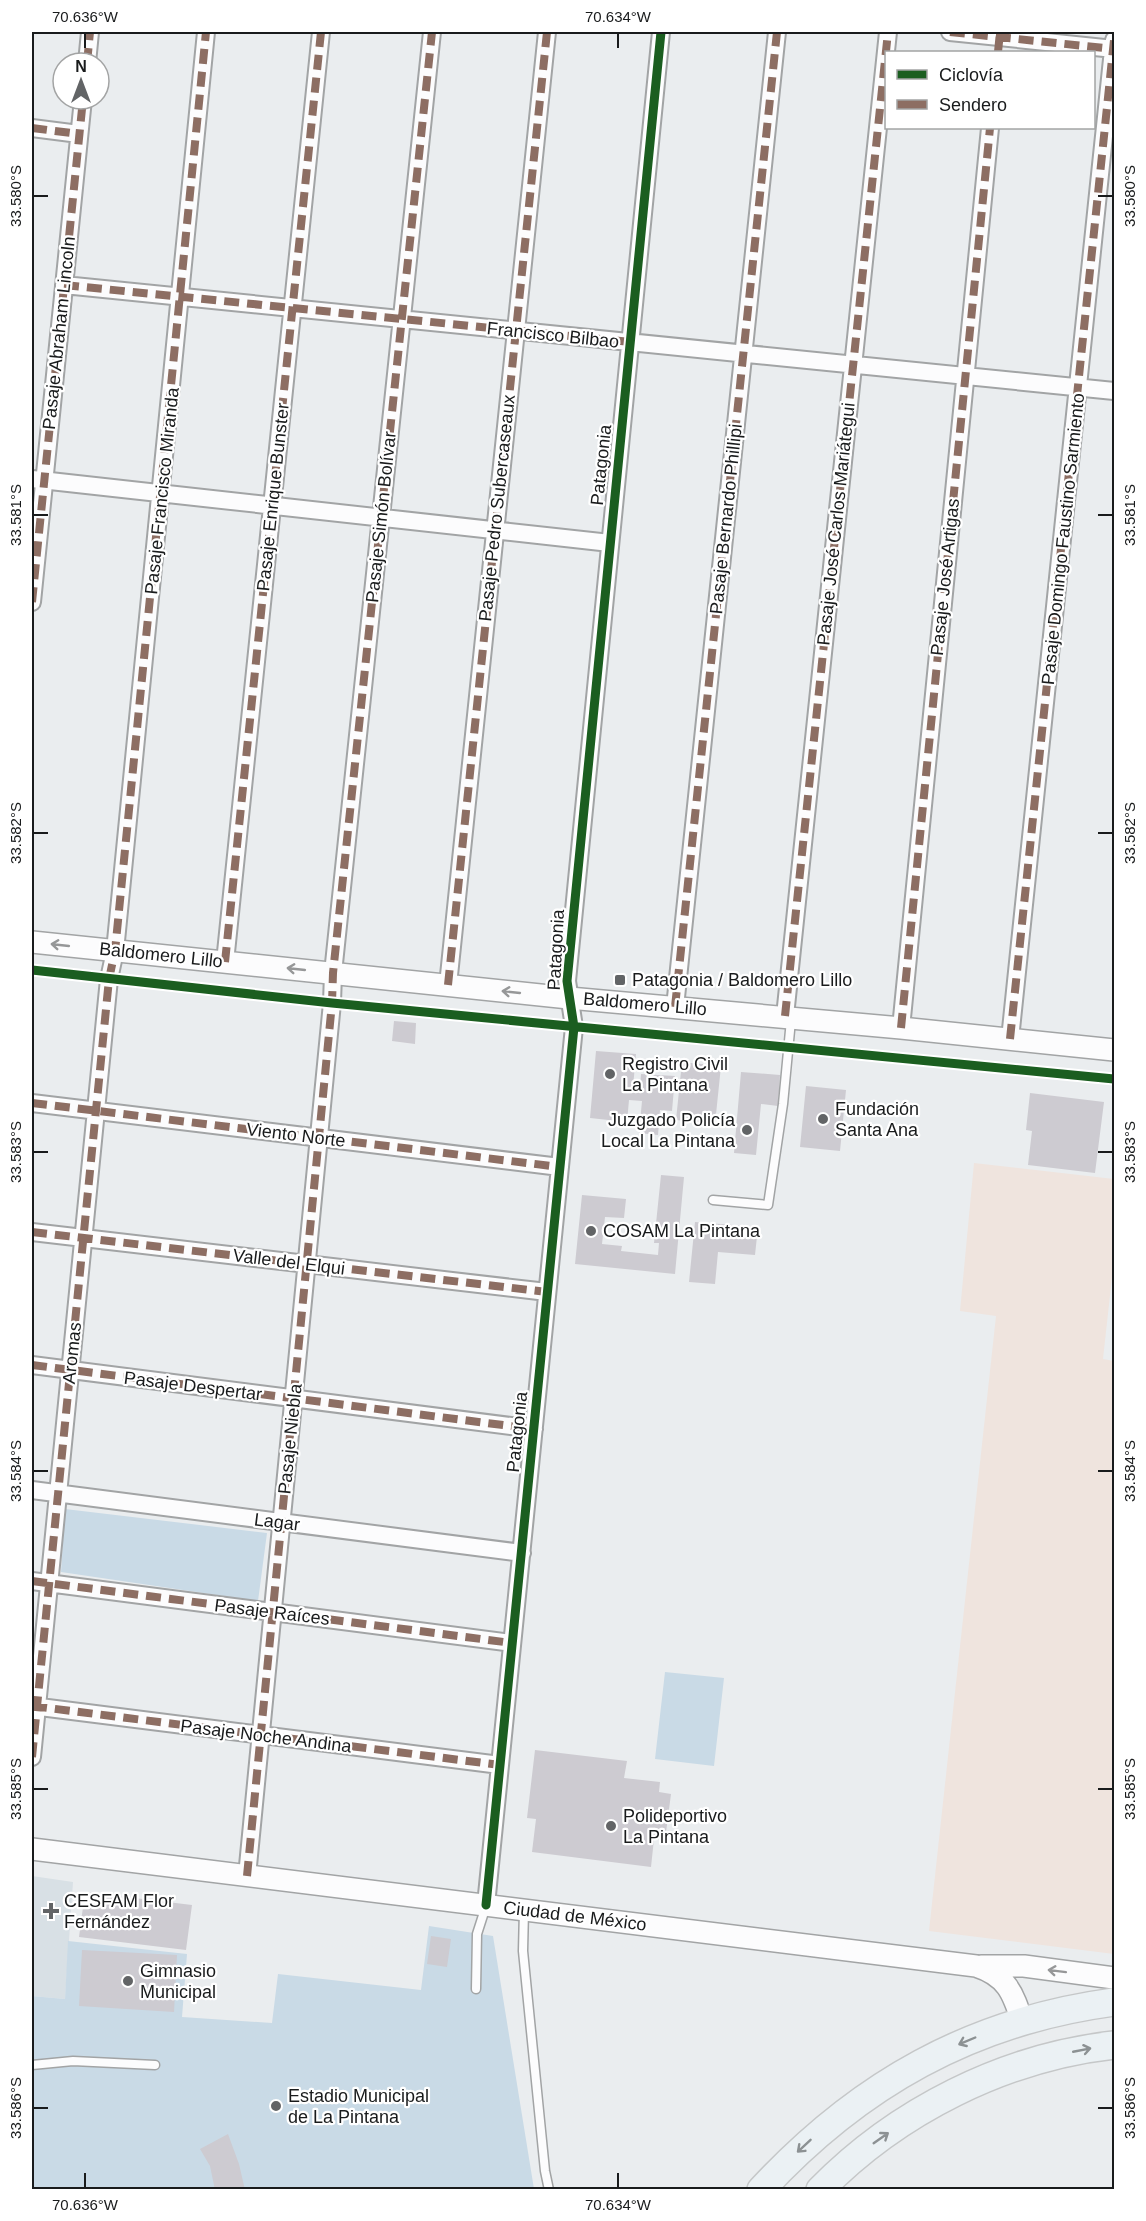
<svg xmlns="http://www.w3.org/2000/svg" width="1146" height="2221" viewBox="0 0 1146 2221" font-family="Arial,sans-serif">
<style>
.built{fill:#d8e0e5}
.industrial{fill:#efe4de}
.green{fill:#c9dae6}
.building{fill:#cdcbd1}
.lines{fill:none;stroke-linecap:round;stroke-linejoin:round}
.service-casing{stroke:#a2a4a5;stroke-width:11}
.minor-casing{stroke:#a2a4a5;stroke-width:20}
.tertiary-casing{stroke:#a2a4a5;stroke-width:24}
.primary-casing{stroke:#c5c7c8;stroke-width:30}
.service{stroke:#fcfcfd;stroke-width:8}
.minor{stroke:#fcfcfd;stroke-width:16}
.tertiary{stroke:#fcfcfd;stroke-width:21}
.primary{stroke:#ebf1f4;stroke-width:27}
.quiet{stroke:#8d6e63;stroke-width:8;stroke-dasharray:15 8;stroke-linecap:butt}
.cycleway-casing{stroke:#fff;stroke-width:13}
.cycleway{stroke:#1b5e20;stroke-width:9}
.oneway{stroke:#969798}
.oneway2{stroke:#8c9193}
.ticks{fill:none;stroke:#191b1c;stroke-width:2}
.poi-dot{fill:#626466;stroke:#fff;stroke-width:2}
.labels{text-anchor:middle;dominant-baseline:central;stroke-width:4.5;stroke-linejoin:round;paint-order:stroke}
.street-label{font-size:18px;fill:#191b1c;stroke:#fff}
.poi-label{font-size:18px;fill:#191b1c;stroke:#fff;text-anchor:start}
.neatline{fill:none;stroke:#191b1c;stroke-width:2}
.ticks-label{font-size:15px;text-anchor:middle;fill:#191b1c}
</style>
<rect width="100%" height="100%" fill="#eaedef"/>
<path class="built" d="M32 1876 73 1882 65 1999 32 1996Z"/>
<path class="industrial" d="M974 1163 1114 1179V1259L1103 1359 1114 1361V1954L929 1931 996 1316 960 1311Z"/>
<path class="green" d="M65 1509 267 1533 258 1601 61 1572Z
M665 1672 724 1678 714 1766 655 1759Z
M429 1926 493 1936 534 2189 32 2190V1996L65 1999 68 1941 187 1954 182 2017 272 2023 278 1974 421 1990Z"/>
<path class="building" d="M394 1021 416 1023 415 1044 392 1041Z
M596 1051 636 1054 633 1087H640L641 1074 675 1076 672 1111 660 1110 658 1135 639 1133 642 1101 629 1100 627 1122 590 1118Z
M682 1062 721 1066 715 1124 676 1120Z
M741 1072 780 1075 778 1106 761 1104 756 1155 734 1153Z
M806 1086 846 1090 840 1151 800 1147Z
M1030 1093 1104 1102 1095 1173 1028 1165 1032 1131 1026 1130Z
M661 1175 684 1177 675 1274 575 1264 582 1195 626 1199 624 1218 605 1217 602 1244 622 1246 621 1251 658 1255 659 1243H654Z
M695 1222 758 1227 755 1255 718 1252 715 1284 689 1282Z
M535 1750 627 1761 624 1778 660 1782 659 1792 671 1794 665 1840 654 1839 651 1867 532 1852 536 1819 527 1818Z
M85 1892 192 1905 186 1950 79 1937Z
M431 1936 451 1939 447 1967 427 1964Z
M82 1950 177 1955 174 2012 79 2006Z
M228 2134 239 2164 245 2190H215L210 2166 200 2149Z"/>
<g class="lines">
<g class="service-casing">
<path id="service" d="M713 1200 768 1205 783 1104 791 1020
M524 1910 523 1951 545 2171 549 2190
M476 1989 477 1934 486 1906
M32 2065 73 2061 155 2065"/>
</g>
<g class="minor-casing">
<path id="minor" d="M950 32 1114 49
M87 63 90 32
M32 128 79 134
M64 285 1114 391
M32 479 610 543
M32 602 83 99
M225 962 321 32
M448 985 547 32
M675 1007 777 32
M785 1016 888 32
M901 1028 990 128
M1010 1039 1114 40
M32 1103 560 1167
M32 1232 547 1292
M32 1365 534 1429
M32 1490 522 1553
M32 1581 512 1643
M32 1706 500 1765
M32 1757 109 979 115 951 206 32
M247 1876 332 1003 333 973 432 32
M486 1905 574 1027 567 981 661 32"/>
</g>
<g class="tertiary-casing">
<path id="tertiary" d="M32 942 569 998 901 1028 1114 1050
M32 1849 976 1966C1007 1976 1013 1993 1022 2021
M981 1966H1024L1114 1978"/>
</g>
<g class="primary-casing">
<path id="primary" d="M761 2190C859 2084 972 2021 1114 2002
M820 2190C897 2111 1005 2057 1114 2045"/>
</g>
<use href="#service" class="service"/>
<use href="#minor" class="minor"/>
<use href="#tertiary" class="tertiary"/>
<use href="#primary" class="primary"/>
<path class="quiet" d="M950 32 1114 49
M998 52 1000 32
M87 63 90 32
M32 128 79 134
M64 285 630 342
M32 602 83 99
M225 962 321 32
M448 985 547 32
M675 1007 777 32
M785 1016 888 32
M901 1028 990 128
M1010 1039 1114 40
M32 1103 560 1167
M32 1232 547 1292
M32 1365 534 1429
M32 1581 512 1643
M32 1706 500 1765
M32 1757 109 979 115 951 206 32
M247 1876 332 1003 333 973 432 32"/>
<g class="cycleway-casing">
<path id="cycleway" d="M32 970 332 1003 1114 1079
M486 1905 574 1027 567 981 661 32"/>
</g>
<use href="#cycleway" class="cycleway"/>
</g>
<defs><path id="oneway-shaft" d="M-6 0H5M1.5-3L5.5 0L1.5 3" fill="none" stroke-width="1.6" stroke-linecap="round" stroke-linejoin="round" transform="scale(1.5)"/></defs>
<g class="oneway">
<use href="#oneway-shaft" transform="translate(60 945) rotate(-174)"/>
<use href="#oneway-shaft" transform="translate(296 969) rotate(-174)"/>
<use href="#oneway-shaft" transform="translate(511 992) rotate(-174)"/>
<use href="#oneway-shaft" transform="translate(1057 1971) rotate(-173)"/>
</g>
<g class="oneway2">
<use href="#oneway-shaft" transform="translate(967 2041) rotate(157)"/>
<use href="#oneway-shaft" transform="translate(1082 2050) rotate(-11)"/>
<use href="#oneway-shaft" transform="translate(881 2138) rotate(-35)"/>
<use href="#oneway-shaft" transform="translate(804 2146) rotate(137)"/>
</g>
<path class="ticks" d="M85 33V48M618 33V48M33 196H48M1098 196H1113M33 515H48M1098 515H1113M33 833H48M1098 833H1113M33 1152H48M1098 1152H1113M33 1471H48M1098 1471H1113M33 1789H48M1098 1789H1113M33 2108H48M1098 2108H1113M85 2173V2188M618 2173V2188"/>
<g class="poi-dot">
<rect x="614" y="974" width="12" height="12" rx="3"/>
<circle cx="610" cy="1074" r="6"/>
<circle cx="823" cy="1119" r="6"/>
<circle cx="747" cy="1130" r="6"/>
<circle cx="591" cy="1231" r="6"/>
<circle cx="611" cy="1826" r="6"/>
<path d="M48 1902h6v6h6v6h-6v6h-6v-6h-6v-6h6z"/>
<circle cx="128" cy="1981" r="6"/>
<circle cx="276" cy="2106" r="6"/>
</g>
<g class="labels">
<g class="street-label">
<text transform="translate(59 333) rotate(-84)">Pasaje Abraham Lincoln</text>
<text transform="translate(553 335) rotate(6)">Francisco Bilbao</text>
<text transform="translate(601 465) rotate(-84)">Patagonia</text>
<text transform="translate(162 491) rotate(-84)">Pasaje Francisco Miranda</text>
<text transform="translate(273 497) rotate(-84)">Pasaje Enrique Bunster</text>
<text transform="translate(497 508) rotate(-84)">Pasaje Pedro Subercaseaux</text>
<text transform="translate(381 517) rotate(-84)">Pasaje Simón Bolívar</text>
<text transform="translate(726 519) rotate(-84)">Pasaje Bernardo Phillipi</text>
<text transform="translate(836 524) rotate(-84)">Pasaje José Carlos Mariátegui</text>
<text transform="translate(1063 539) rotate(-84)">Pasaje Domingo Faustino Sarmiento</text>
<text transform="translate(945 577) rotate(-84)">Pasaje José Artigas</text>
<text transform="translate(556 950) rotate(-87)">Patagonia</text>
<text transform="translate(161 955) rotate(6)">Baldomero Lillo</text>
<text transform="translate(645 1004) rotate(5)">Baldomero Lillo</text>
<text transform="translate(296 1135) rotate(7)">Viento Norte</text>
<text transform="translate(289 1262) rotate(7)">Valle del Elqui</text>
<text transform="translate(72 1353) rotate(-84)">Aromas</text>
<text transform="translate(193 1386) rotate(7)">Pasaje Despertar</text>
<text transform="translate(517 1432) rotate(-84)">Patagonia</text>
<text transform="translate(290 1439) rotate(-84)">Pasaje Niebla</text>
<text transform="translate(277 1522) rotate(7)">Lagar</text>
<text transform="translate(272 1612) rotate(7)">Pasaje Raíces</text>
<text transform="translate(266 1736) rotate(7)">Pasaje Noche Andina</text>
<text transform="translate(575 1916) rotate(7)">Ciudad de México</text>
</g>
<g class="poi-label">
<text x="632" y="980">Patagonia / Baldomero Lillo</text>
<text x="622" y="1064">Registro Civil<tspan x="622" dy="21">La Pintana</tspan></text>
<text x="835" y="1109">Fundación<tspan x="835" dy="21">Santa Ana</tspan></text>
<text x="735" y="1120" text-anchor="end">Juzgado Policía<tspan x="735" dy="21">Local La Pintana</tspan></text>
<text x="603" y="1231">COSAM La Pintana</text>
<text x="623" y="1816">Polideportivo<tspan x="623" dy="21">La Pintana</tspan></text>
<text x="64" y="1901">CESFAM Flor<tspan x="64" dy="21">Fernández</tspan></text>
<text x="140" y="1971">Gimnasio<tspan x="140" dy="21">Municipal</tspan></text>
<text x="288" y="2096">Estadio Municipal<tspan x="288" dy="21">de La Pintana</tspan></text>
</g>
</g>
<rect width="1146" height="2221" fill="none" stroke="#ffffff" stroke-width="66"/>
<rect x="885" y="51" width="210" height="78" fill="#ffffff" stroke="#a3a4a4" stroke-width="1.5"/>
<rect x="897" y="70" width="30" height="9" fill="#1b5e20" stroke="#a3a4a4" stroke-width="1.5"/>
<text x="939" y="81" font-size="18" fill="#191b1c">Ciclovía</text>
<rect x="897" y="100" width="30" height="9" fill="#8d6e63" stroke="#a3a4a4" stroke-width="1.5"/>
<text x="939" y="111" font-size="18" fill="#191b1c">Sendero</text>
<g transform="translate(81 81)"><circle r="28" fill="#ffffff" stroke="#a3a4a4" stroke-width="1.5"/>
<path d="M0-4.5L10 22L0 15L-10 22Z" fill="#626466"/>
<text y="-9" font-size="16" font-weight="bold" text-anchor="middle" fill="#191b1c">N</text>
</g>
<rect x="33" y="33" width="1080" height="2155" class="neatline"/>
<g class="ticks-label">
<text x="85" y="22">70.636°W</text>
<text x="618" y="22">70.634°W</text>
<text transform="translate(16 196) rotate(-90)" y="5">33.580°S</text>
<text transform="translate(1130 196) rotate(-90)" y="5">33.580°S</text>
<text transform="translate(16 515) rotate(-90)" y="5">33.581°S</text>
<text transform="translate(1130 515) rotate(-90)" y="5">33.581°S</text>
<text transform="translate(16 833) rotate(-90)" y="5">33.582°S</text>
<text transform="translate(1130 833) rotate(-90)" y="5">33.582°S</text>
<text transform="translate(16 1152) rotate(-90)" y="5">33.583°S</text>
<text transform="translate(1130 1152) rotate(-90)" y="5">33.583°S</text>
<text transform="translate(16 1471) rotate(-90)" y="5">33.584°S</text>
<text transform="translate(1130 1471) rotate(-90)" y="5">33.584°S</text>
<text transform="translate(16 1789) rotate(-90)" y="5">33.585°S</text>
<text transform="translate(1130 1789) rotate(-90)" y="5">33.585°S</text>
<text transform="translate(16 2108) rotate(-90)" y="5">33.586°S</text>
<text transform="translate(1130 2108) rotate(-90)" y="5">33.586°S</text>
<text x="85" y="2210">70.636°W</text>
<text x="618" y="2210">70.634°W</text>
</g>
</svg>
